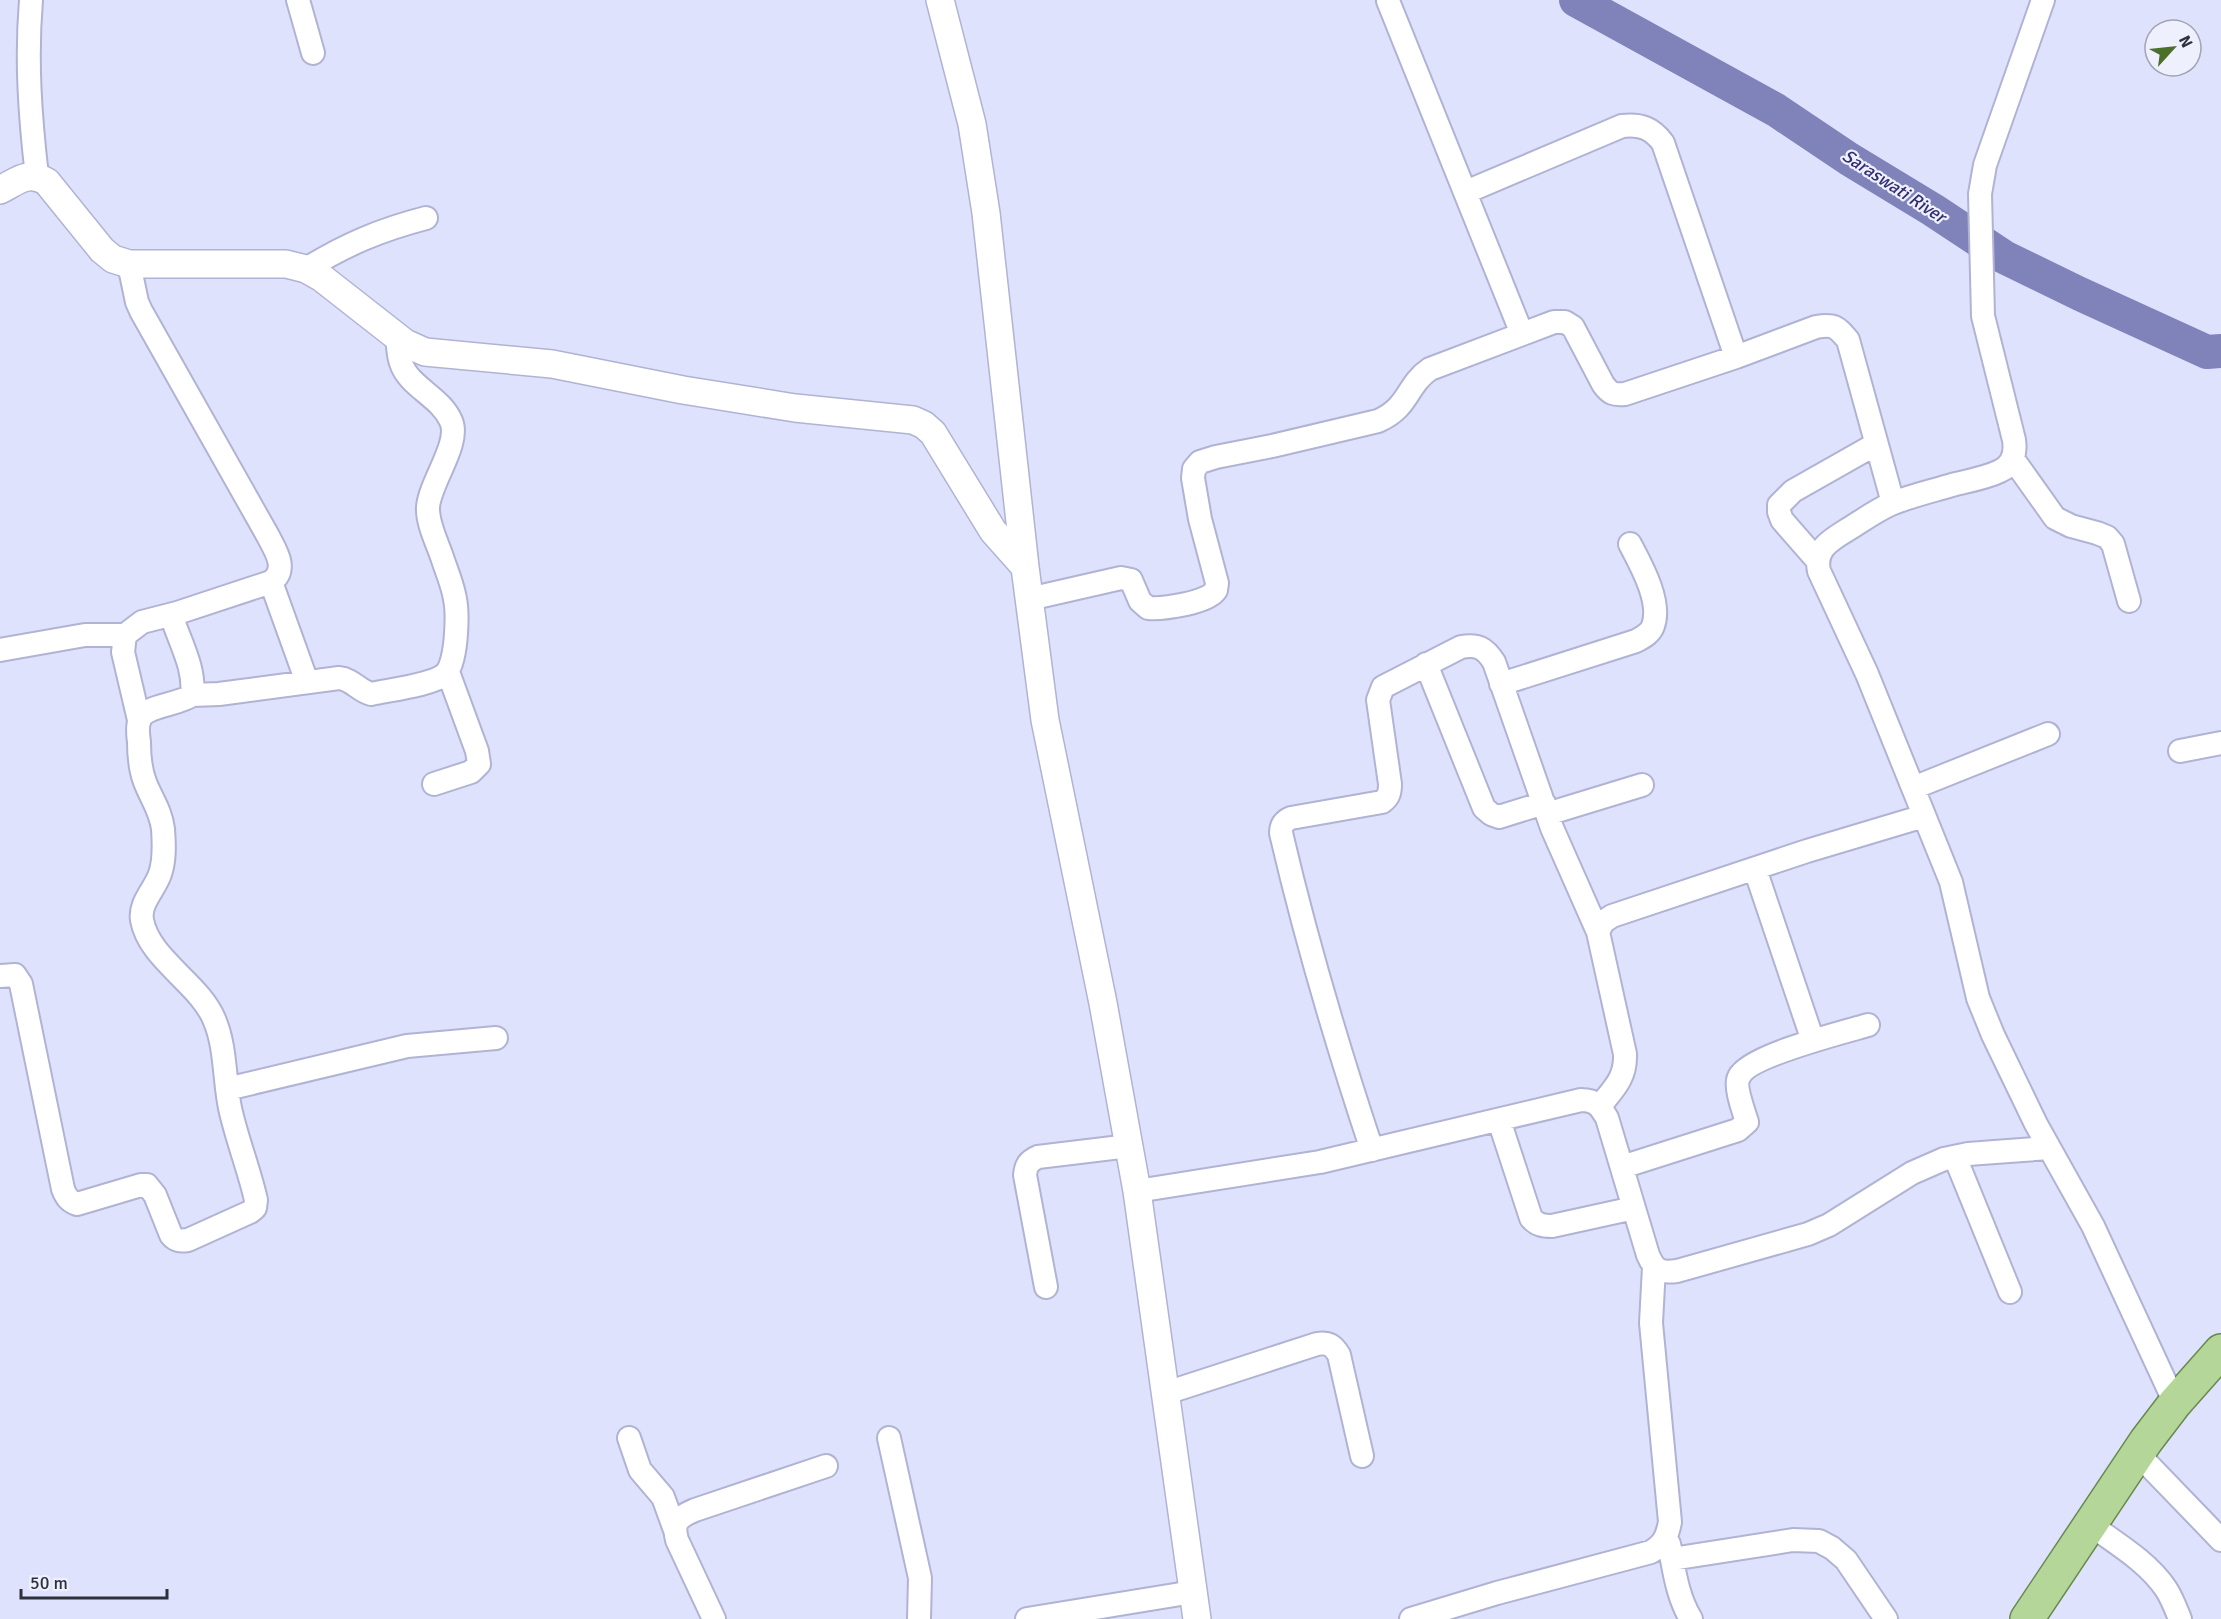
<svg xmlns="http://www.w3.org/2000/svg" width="2221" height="1619" viewBox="0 0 2221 1619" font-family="Signika,sans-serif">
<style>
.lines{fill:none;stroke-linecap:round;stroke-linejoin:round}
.river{stroke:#8083ba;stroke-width:34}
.minor-casing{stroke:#b0b3d3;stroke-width:26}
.tertiary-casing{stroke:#b0b3d3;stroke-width:30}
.primary-casing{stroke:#668a4d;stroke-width:36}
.minor{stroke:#fff;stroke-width:22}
.tertiary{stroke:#fff;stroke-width:27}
.primary{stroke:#b5d699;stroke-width:33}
.labels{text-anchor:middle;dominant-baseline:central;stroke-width:4.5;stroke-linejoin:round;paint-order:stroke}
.water-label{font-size:18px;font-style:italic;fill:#312d70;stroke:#eff0fe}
</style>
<rect width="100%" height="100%" fill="#dfe2fc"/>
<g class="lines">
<path class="river" d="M1576 0 1776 110 1849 159 1933 210 2004 257 2080 294 2207 352 2221 351"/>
<g class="minor-casing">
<path id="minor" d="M31 0C26 60 30 116 37 176
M298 0 313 53
M2043 0 1985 165 1980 194 1983 316 2014 440C2016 453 2013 465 2000 471 1986 478 1967 481 1952 485 1932 491 1910 496 1891 504 1875 511 1862 521 1847 530 1831 540 1814 549 1819 571L1867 674 1951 882 1978 998 1993 1035 2036 1124 2093 1226 2175 1403
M1388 1 1522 334
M1466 192 1622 126C1641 124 1652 128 1663 143L1736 357
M306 269C347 244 380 230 426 218
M2013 459 2055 518 2071 526 2097 533 2107 537 2113 544 2129 601
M1817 560 1782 520 1779 512V505L1793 491 1876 444
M271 582 307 682
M1029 599 1121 578 1131 580 1140 601 1148 608C1164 609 1208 603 1216 590L1217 583 1200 519 1193 478 1194 469 1200 462 1216 457 1272 446 1378 421C1410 407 1406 385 1430 369L1554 322H1565L1573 327 1603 384C1610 394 1614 395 1625 394L1736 357 1816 327C1834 324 1836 326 1848 340L1893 503
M0 650 85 635H125
M1426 664 1484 808 1491 814 1499 817 1544 803
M1501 684 1636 641C1643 637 1650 634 1653 626 1662 602 1641 565 1630 544
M192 695 219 694 339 678C352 679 359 691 371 694 388 690 433 685 445 674 457 664 458 614 455 599 453 586 447 572 443 560 438 544 427 524 428 507 430 482 461 443 451 421 441 397 409 387 401 363 398 355 398 345 397 336
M139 720 123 652 125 635 142 622 177 613
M2180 751 2221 743
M434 784 471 772 479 764 477 751 448 672
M1913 788 2048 734
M1547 814 1642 785
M1755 869 1813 1041
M0 976 15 975 21 984 63 1189C66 1197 69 1201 77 1204L141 1185H147L155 1195 171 1235C176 1241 180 1241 188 1240L250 1212 255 1208 256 1200C249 1169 237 1140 230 1108 224 1079 226 1046 214 1019 199 983 149 959 142 920 139 903 155 889 160 874 165 860 164 843 163 829 161 811 151 798 145 782 140 769 139 756 139 742 138 735 137 725 140 719 146 705 179 705 192 695 195 671 183 648 175 626L174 620 177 613 271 582C289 569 275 550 268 536L141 311 137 302 129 264
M227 1089 407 1046 496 1038
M1600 1106C1614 1088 1626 1078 1625 1054L1598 932 1603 922 1612 916 1807 851 1924 816
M1499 1120 1531 1218C1537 1225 1543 1226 1552 1226L1634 1208
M1372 1150C1337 1045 1306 940 1281 833 1281 825 1284 821 1291 818L1382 802C1389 797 1390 792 1390 784L1378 700 1383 687 1461 647C1478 644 1485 648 1494 662L1552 828 1598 932
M1955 1157 2010 1292
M1622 1167 1738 1130 1747 1122C1744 1112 1734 1086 1739 1077 1748 1056 1844 1032 1868 1025
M1137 1191 1320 1162 1581 1100C1596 1100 1600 1106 1607 1118L1648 1255C1655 1271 1660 1273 1677 1271L1808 1234 1829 1225 1912 1173 1944 1159 1968 1154 2049 1148
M1046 1287 1025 1175C1026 1165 1029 1161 1038 1157L1129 1146
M1166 1393 1317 1344C1328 1342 1333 1345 1339 1355L1362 1456
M629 1438 640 1470 663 1497 675 1530
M889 1438 920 1578 919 1619
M2138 1454 2221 1540
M2091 1525C2117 1544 2148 1562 2166 1589 2172 1598 2176 1609 2180 1619
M1669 1544C1674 1569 1677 1596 1691 1619
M1672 1559 1793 1540 1819 1541 1832 1548 1846 1560 1886 1619
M714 1619 677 1540C672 1521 679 1517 695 1510L826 1466
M1027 1619 1193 1592
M1411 1619 1497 1593 1651 1552C1664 1544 1667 1537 1670 1522L1651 1323 1654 1267"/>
</g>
<g class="tertiary-casing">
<path id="tertiary" d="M940 0 972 124 986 213 1025 567 1045 720 1103 1003 1137 1191 1197 1619
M0 190C18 181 28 170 47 182L102 250 113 259 129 264H286L306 269 322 278 405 343 425 352 552 364 683 390 795 408 913 420 924 425 933 433 993 531 1025 567"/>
</g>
<g class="primary-casing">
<path id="primary" d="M2027 1619 2146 1441 2175 1403 2221 1351"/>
</g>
<use href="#minor" class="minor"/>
<use href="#tertiary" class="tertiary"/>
<use href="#primary" class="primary"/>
</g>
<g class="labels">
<g class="water-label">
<text transform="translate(1894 186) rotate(33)">Saraswati River</text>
</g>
</g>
<g transform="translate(2173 48) rotate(63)"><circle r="28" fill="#eff0fe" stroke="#a2a3b1" stroke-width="1.5"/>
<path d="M0-4.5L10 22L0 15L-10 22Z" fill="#4b7029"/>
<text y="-9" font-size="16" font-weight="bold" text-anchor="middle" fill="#2f303d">N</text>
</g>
<path d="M21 1589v9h146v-9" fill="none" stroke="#2f303d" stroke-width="3"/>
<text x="30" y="1589" font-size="18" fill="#2f303d" stroke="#eff0fe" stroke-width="4.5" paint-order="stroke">50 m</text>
</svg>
